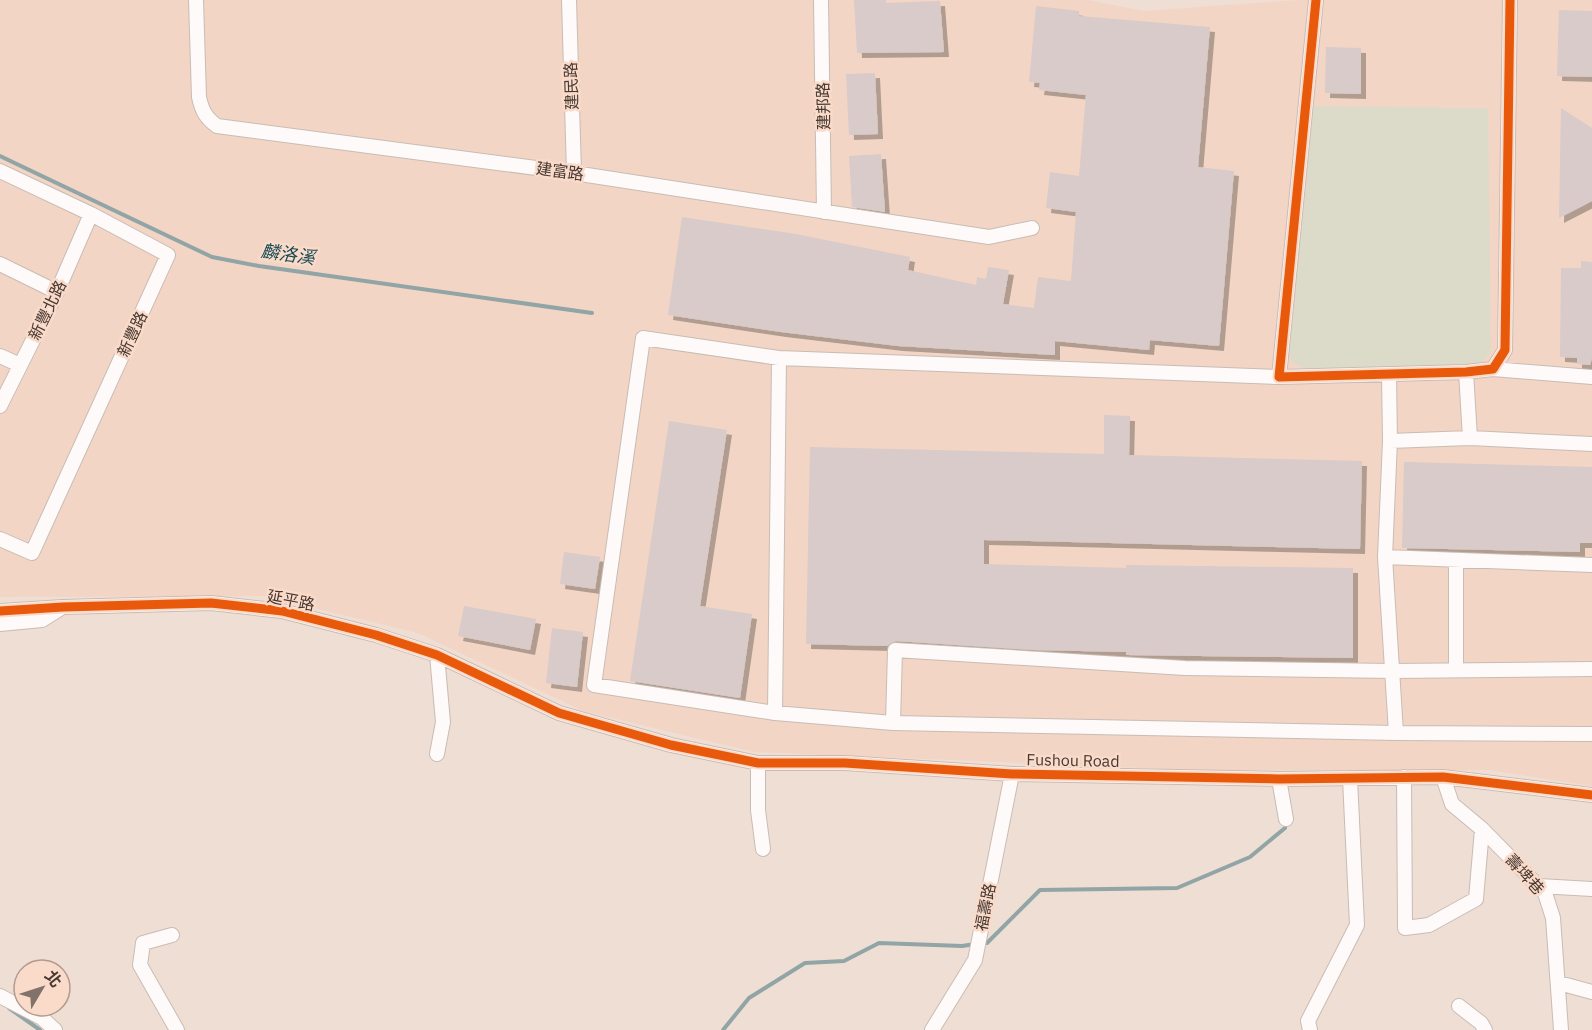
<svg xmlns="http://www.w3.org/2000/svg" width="1592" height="1030" viewBox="0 0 1592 1030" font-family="'IBM Plex Sans','Noto Sans TC',sans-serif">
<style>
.built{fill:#f2d5c5}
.green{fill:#dcdbca}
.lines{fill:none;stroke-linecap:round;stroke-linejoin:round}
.stream{stroke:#91a4a6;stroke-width:4}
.building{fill:#d8cbc9;filter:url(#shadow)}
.minor-casing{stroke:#c9bcb4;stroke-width:16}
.minor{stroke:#fdfaf9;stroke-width:14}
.cycleway-casing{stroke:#fadac9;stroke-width:13}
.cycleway{stroke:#e8590c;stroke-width:9}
.labels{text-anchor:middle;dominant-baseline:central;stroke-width:5;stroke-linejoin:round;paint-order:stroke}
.street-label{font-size:16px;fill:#463932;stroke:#fadac9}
.water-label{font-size:18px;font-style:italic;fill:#134852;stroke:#fadac9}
</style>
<defs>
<filter id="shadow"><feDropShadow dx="5" dy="5" stdDeviation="0" flood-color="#0004"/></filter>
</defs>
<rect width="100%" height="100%" fill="#efded4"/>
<path class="built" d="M0 0H1088L1144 11 1298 0H1592V786L1488 770H1193L754 752 583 711 418 633 264 596 0 597Z"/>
<path class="green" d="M1310 106 1488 108 1491 353 1478 365 1308 370 1292 362 1289 352Z"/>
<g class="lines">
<path class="stream" d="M0 156 212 257 259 266 592 313
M983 943H987L1040 890 1177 888 1250 857 1285 828
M9 1008 40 1030
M723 1030 749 998 805 963 844 961 879 943 962 946 975 944"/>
</g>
<path class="building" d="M854 0H886V3L940 1 944 52 857 53Z
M1036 6 1079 11V16L1210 27 1198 167 1234 171 1219 346 1150 340 1149 350 1055 341V355L898 346 781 332 668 315 682 217 796 234 910 257 908 270 976 285 977 277 986 279 988 267 1009 270 1003 304 1034 308 1038 277 1071 281 1076 212 1046 208 1050 172 1079 176 1086 95 1039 90 1040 83 1029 82Z
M1559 10 1592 11V77L1557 76Z
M1326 47 1361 48V94L1325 93Z
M875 73 878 134 849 135 846 74Z
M1561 108 1592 128V201L1559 218Z
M881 154 885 212 852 207 849 156Z
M1581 261 1592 262V358L1590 365 1577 364V358L1560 357 1561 268H1581Z
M1104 415 1130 416 1129 455 1362 461 1360 549 984 540V564L1126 568V565L1353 568V658L1128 655H1126V652L1034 650 896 641 887 646 806 644 810 447 1104 454Z
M669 421 727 430 700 606 752 614 740 698 630 681Z
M1404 462 1592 467V543H1580V552L1402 548Z
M564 552 600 557 595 589 560 584Z
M464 606 536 619 530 650 458 636Z
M552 628 583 632 577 687 546 683Z"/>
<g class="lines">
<g class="minor-casing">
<path id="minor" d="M196 0 199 97C202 111 206 118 217 126L574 173 989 237 1032 228
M569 0 574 173
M821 0 824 212
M1510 0 1505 350 1493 369 1466 372 1279 377 779 358 643 338 594 685 775 713 893 723 1396 733 1592 734
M0 171 91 214 168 255 32 553 0 539
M0 264 57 292
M0 356 20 365
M1493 369 1592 377
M1466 372 1470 438
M1389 374 1390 441 1385 557 1396 733
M1279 377 1316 0
M0 406 57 292 91 214
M1390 441 1470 438 1592 444
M1385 557 1592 565
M0 611 63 607 211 603 282 611 376 635 437 655 559 713 671 745 758 763H845L1012 774 1279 779 1443 777 1592 795
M0 624 42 620 61 608
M1456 670V560
M775 713 779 358
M893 723 895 650 1185 668 1392 671 1592 669
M437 754 443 722 437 655
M758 763V810L763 849
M1404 777 1405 928 1429 925 1476 899 1482 829
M1443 777 1452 804 1482 829 1545 893 1553 918 1561 1030
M1279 779 1286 819
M1539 886 1592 889
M172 935 143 943 140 965 177 1030
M1559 983 1592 992
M0 996 42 1018 55 1030
M1459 1006 1481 1023 1485 1030
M932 1030 975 960 1012 774
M1310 1030 1308 1021 1357 925 1350 779"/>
</g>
<use href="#minor" class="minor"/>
<g class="cycleway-casing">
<path id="cycleway" d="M1316 0 1279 377 1466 372 1493 369 1505 350 1510 0
M0 611 63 607 211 603 282 611 376 635 437 655 559 713 671 745 758 763H845L1012 774 1279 779 1443 777 1592 795"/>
</g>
<use href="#cycleway" class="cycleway"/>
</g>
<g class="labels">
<g class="street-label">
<text transform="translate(571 86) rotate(-92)">建民路</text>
<text transform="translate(823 106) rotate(-91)">建邦路</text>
<text transform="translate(560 171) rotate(8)">建富路</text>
<text transform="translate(47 310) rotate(-64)">新豐北路</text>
<text transform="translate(132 334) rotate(-65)">新豐路</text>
<text transform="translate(291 600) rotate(11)">延平路</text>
<text transform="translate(1073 760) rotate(1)">Fushou Road</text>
<text transform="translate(1525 874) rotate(48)">壽埤巷</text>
<text transform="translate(985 907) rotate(-79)">福壽路</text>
</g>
<g class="water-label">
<text transform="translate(288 254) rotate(8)">麟洛溪</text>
</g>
</g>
<g transform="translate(42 988) rotate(51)"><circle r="28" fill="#fadac9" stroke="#b29a8d" stroke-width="1.5"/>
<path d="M0-4.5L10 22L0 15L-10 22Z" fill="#81736b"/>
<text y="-9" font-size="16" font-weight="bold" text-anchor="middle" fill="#463932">北</text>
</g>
</svg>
